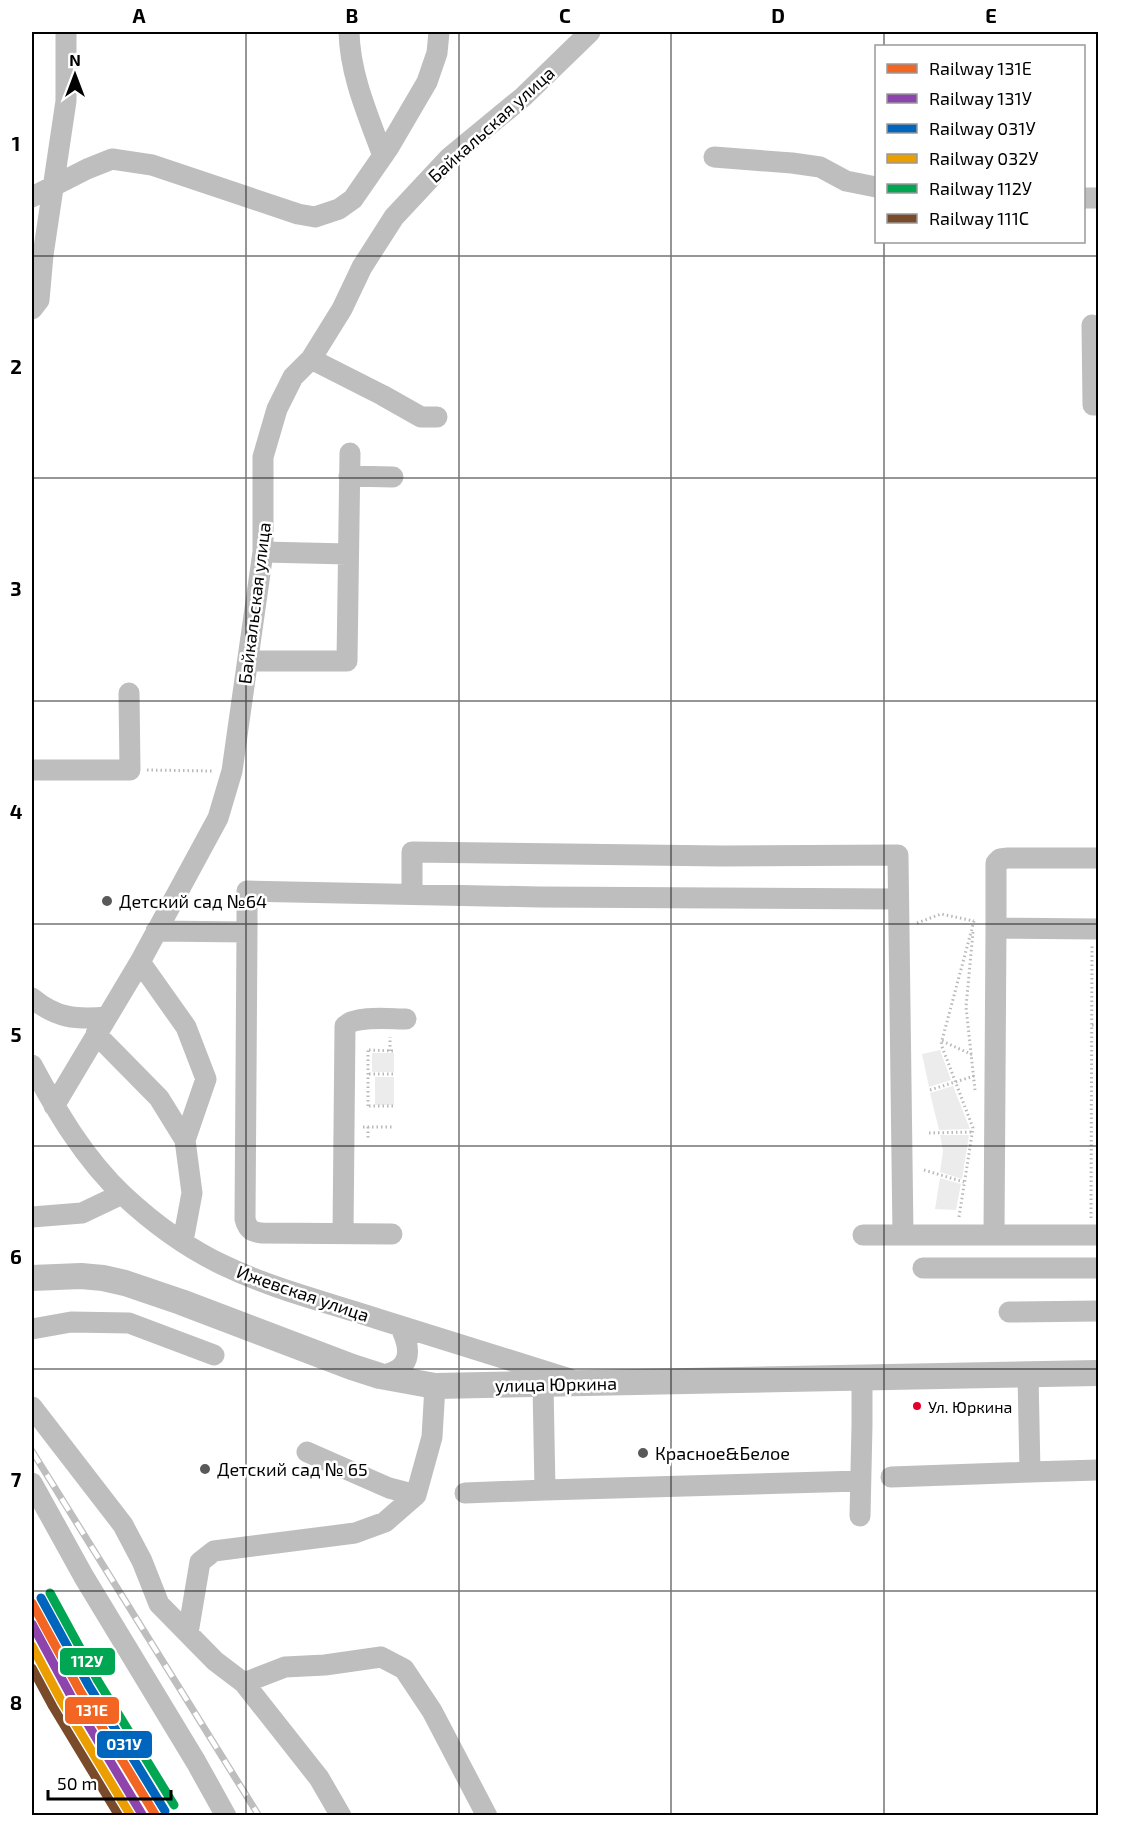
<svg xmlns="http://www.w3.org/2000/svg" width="1130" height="1847" viewBox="0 0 1130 1847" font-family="'Exo 2',sans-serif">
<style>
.green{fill:#ececec}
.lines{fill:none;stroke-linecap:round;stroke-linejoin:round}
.path{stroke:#b9b9b9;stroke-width:3;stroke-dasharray:1.5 3;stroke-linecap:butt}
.minor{stroke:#bebebe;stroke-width:21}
.major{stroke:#bebebe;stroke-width:26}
.rail-casing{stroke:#bebebe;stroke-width:7}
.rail{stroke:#fff;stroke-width:4.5;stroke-dasharray:14;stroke-linecap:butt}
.rail-1-casing{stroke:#fff;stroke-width:14}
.rail-2-casing{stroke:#fff;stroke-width:14}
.rail-3-casing{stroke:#fff;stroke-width:14}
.rail-4-casing{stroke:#fff;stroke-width:14}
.rail-5-casing{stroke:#fff;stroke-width:14}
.rail-6-casing{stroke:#fff;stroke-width:14}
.rail-1{stroke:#f26522;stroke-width:9}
.rail-2{stroke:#8e44ad;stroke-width:9}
.rail-3{stroke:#0065bd;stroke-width:9}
.rail-4{stroke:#eb9e00;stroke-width:9}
.rail-5{stroke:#00a651;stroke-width:9}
.rail-6{stroke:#7a4b2a;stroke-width:9}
.grid{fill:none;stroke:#000;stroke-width:1.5;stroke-opacity:0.55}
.poi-dot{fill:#595959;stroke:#fff;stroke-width:2}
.bus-dot{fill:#e4002b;stroke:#fff;stroke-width:2}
.labels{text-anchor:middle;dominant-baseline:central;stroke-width:5;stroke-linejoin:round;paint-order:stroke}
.bus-label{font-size:16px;fill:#000;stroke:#fff;text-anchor:start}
.street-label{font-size:18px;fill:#000;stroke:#fff}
.poi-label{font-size:18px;fill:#000;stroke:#fff;text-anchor:start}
.line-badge{stroke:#fff;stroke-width:2}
.badge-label{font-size:16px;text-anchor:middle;font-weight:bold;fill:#fff}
.neatline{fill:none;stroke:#000;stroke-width:2}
.grid-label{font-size:20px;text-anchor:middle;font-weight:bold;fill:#000}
</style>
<rect width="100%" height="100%" fill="#fff"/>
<path class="green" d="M940 1050 951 1080 929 1087 922 1054Z
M372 1053H394V1072H372Z
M375 1077H394V1105H375Z
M953 1086 970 1129 939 1130 930 1093Z
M940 1135H969L962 1179 940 1172 943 1151Z
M940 1178 961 1184 956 1210 935 1209Z"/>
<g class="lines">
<path class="path" d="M147 770 212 771
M917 923 941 914 974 921
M973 932 966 1007 975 1090
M1092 1025H1098
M942 1041 973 1055
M369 1050 393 1051
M390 1051V1037
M369 1074H393
M930 1090 974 1076
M368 1106V1050
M369 1106H393
M363 1127H392
M368 1127V1140
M929 1133 972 1132
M924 1170 964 1182
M959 1217 973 1128 941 1044 974 921
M1091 1218 1092 945"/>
<path class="minor" d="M349 32C350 75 368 115 383 156
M714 157 792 163 820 167 846 181 876 187
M32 197 87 169 112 159 152 165 298 214 315 217 339 209 353 199 389 147 427 82 437 53 439 32
M1084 198H1098
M32 309 39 300 43 255 66 101V32
M1092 325 1093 405H1098
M311 359 382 395 421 417H437
M349 476 393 477
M263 552 348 554
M248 661H347L350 453
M32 770H130L129 693
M412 894V852L722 856 898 855 903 1235
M996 928V863L1000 859 1008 858H1098
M156 931 247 932 245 1219C248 1230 252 1232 262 1233L392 1234
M247 932V891L539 897 898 899
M140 962 186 1027 206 1079 185 1140 192 1193 183 1241
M32 998C56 1018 76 1020 107 1017
M96 1034 159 1098 185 1140
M32 1065C57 1112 84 1158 123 1195 152 1222 187 1248 223 1265 273 1289 326 1302 378 1319 442 1339 506 1359 570 1379
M54 1106 140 962 218 818 232 771 263 552V457L277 409 293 377 311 359 342 309 362 267 394 217 450 157 523 97 590 32
M32 1217 82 1213 122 1194
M343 1234 345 1026C356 1015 390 1019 406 1019
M863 1235H1098
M994 1235 996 928 1098 929
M923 1268H1098
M1009 1312 1098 1311
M32 1329 71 1322 129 1323 214 1355
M1028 1375 1030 1472 1098 1470
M380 1376C411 1370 413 1352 400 1326
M543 1385 545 1490 860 1481
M32 1407 123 1525 142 1561 159 1604 215 1661 244 1683 285 1667 325 1665 381 1657 404 1669 432 1711 487 1816
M307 1452 389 1488 416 1495 432 1437 435 1386
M891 1477 1030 1472
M32 1483 84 1577 196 1762 226 1816
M465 1493 545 1490
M860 1516 862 1425V1379
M188 1633 200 1562 214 1551 355 1533 385 1522 416 1495
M244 1683 319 1778 341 1816"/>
<path class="major" d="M32 1278 81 1276 103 1278 125 1283 181 1302 352 1367 380 1376 435 1386 1098 1373"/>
<g class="rail-casing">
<path id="rail" d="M32 1451 259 1816"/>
</g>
<use href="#rail" class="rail"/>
<g class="rail-1-casing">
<path id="rail-1" d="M32 1603 80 1691 156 1816"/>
</g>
<g class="rail-2-casing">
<path id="rail-2" d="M32 1624 71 1696 143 1816"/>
</g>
<g class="rail-3-casing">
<path id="rail-3" d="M41 1598 89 1686 165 1811"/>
</g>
<g class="rail-4-casing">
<path id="rail-4" d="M32 1646 62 1702 131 1816"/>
</g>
<g class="rail-5-casing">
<path id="rail-5" d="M50 1593 98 1681 174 1805"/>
</g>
<g class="rail-6-casing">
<path id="rail-6" d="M32 1668 53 1707 119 1816"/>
</g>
<use href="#rail-1" class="rail-1"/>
<use href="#rail-2" class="rail-2"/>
<use href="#rail-3" class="rail-3"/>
<use href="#rail-4" class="rail-4"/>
<use href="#rail-5" class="rail-5"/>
<use href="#rail-6" class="rail-6"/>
</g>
<path class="grid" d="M246 32V1816M459 32V1816M671 32V1816M884 32V46M884 242V1816M32 256H1098M32 478H1098M32 701H1098M32 924H1098M32 1146H1098M32 1369H1098M32 1591H1098"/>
<g class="poi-dot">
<circle cx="107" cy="901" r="6"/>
<circle cx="643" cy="1453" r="6"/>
<circle cx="205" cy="1469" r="6"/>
</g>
<circle class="bus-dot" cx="917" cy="1406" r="5"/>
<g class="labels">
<g class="bus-label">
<text x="928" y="1406">Ул. Юркина</text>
</g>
<g class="street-label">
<text transform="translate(491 124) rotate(-42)">Байкальская улица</text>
<text transform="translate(254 603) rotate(-83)">Байкальская улица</text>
<text transform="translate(303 1293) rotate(19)">Ижевская улица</text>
<text transform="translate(556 1384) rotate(-1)">улица Юркина</text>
</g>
<g class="poi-label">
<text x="119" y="901">Детский сад №64</text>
<text x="655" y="1453">Красное&amp;Белое</text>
<text x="217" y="1469">Детский сад № 65</text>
</g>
</g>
<g class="line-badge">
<rect x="59" y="1647" width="57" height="29" rx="6" fill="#00a651"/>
<rect x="64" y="1696" width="56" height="29" rx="6" fill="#f26522"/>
<rect x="96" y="1730" width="57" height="29" rx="6" fill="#0065bd"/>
</g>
<g class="badge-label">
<text x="87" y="1667">112У</text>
<text x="92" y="1716">131Е</text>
<text x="124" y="1750">031У</text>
</g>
<rect width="1130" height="1847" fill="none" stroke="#ffffff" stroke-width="66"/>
<rect x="875" y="45" width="210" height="198" fill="#ffffff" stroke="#999999" stroke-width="1.5"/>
<rect x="887" y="64" width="30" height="9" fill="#f26522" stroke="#999999" stroke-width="1.5"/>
<text x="929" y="75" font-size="18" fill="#000000">Railway 131Е</text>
<rect x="887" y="94" width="30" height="9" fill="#8e44ad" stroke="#999999" stroke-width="1.5"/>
<text x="929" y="105" font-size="18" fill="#000000">Railway 131У</text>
<rect x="887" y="124" width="30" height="9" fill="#0065bd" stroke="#999999" stroke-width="1.5"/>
<text x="929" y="135" font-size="18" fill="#000000">Railway 031У</text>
<rect x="887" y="154" width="30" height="9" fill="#eb9e00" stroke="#999999" stroke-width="1.5"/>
<text x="929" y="165" font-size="18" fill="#000000">Railway 032У</text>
<rect x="887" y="184" width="30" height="9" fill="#00a651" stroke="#999999" stroke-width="1.5"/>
<text x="929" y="195" font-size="18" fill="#000000">Railway 112У</text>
<rect x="887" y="214" width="30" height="9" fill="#7a4b2a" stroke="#999999" stroke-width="1.5"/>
<text x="929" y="225" font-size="18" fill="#000000">Railway 111С</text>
<g transform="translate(75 75)" stroke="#ffffff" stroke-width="4.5" paint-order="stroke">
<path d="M0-4.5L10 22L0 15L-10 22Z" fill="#000000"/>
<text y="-9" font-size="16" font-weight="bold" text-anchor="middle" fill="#000000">N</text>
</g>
<path d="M48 1790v9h123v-9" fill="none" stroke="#000000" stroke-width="3"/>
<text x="57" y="1790" font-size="18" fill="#000000" stroke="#ffffff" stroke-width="4.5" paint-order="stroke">50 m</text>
<rect x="33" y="33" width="1064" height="1781" class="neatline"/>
<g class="grid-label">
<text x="139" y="23">A</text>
<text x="352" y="23">B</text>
<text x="565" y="23">C</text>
<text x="778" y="23">D</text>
<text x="991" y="23">E</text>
<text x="16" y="151">1</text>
<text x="16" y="374">2</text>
<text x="16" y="596">3</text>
<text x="16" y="819">4</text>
<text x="16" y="1042">5</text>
<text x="16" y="1264">6</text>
<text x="16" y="1487">7</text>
<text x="16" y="1710">8</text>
</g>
</svg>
